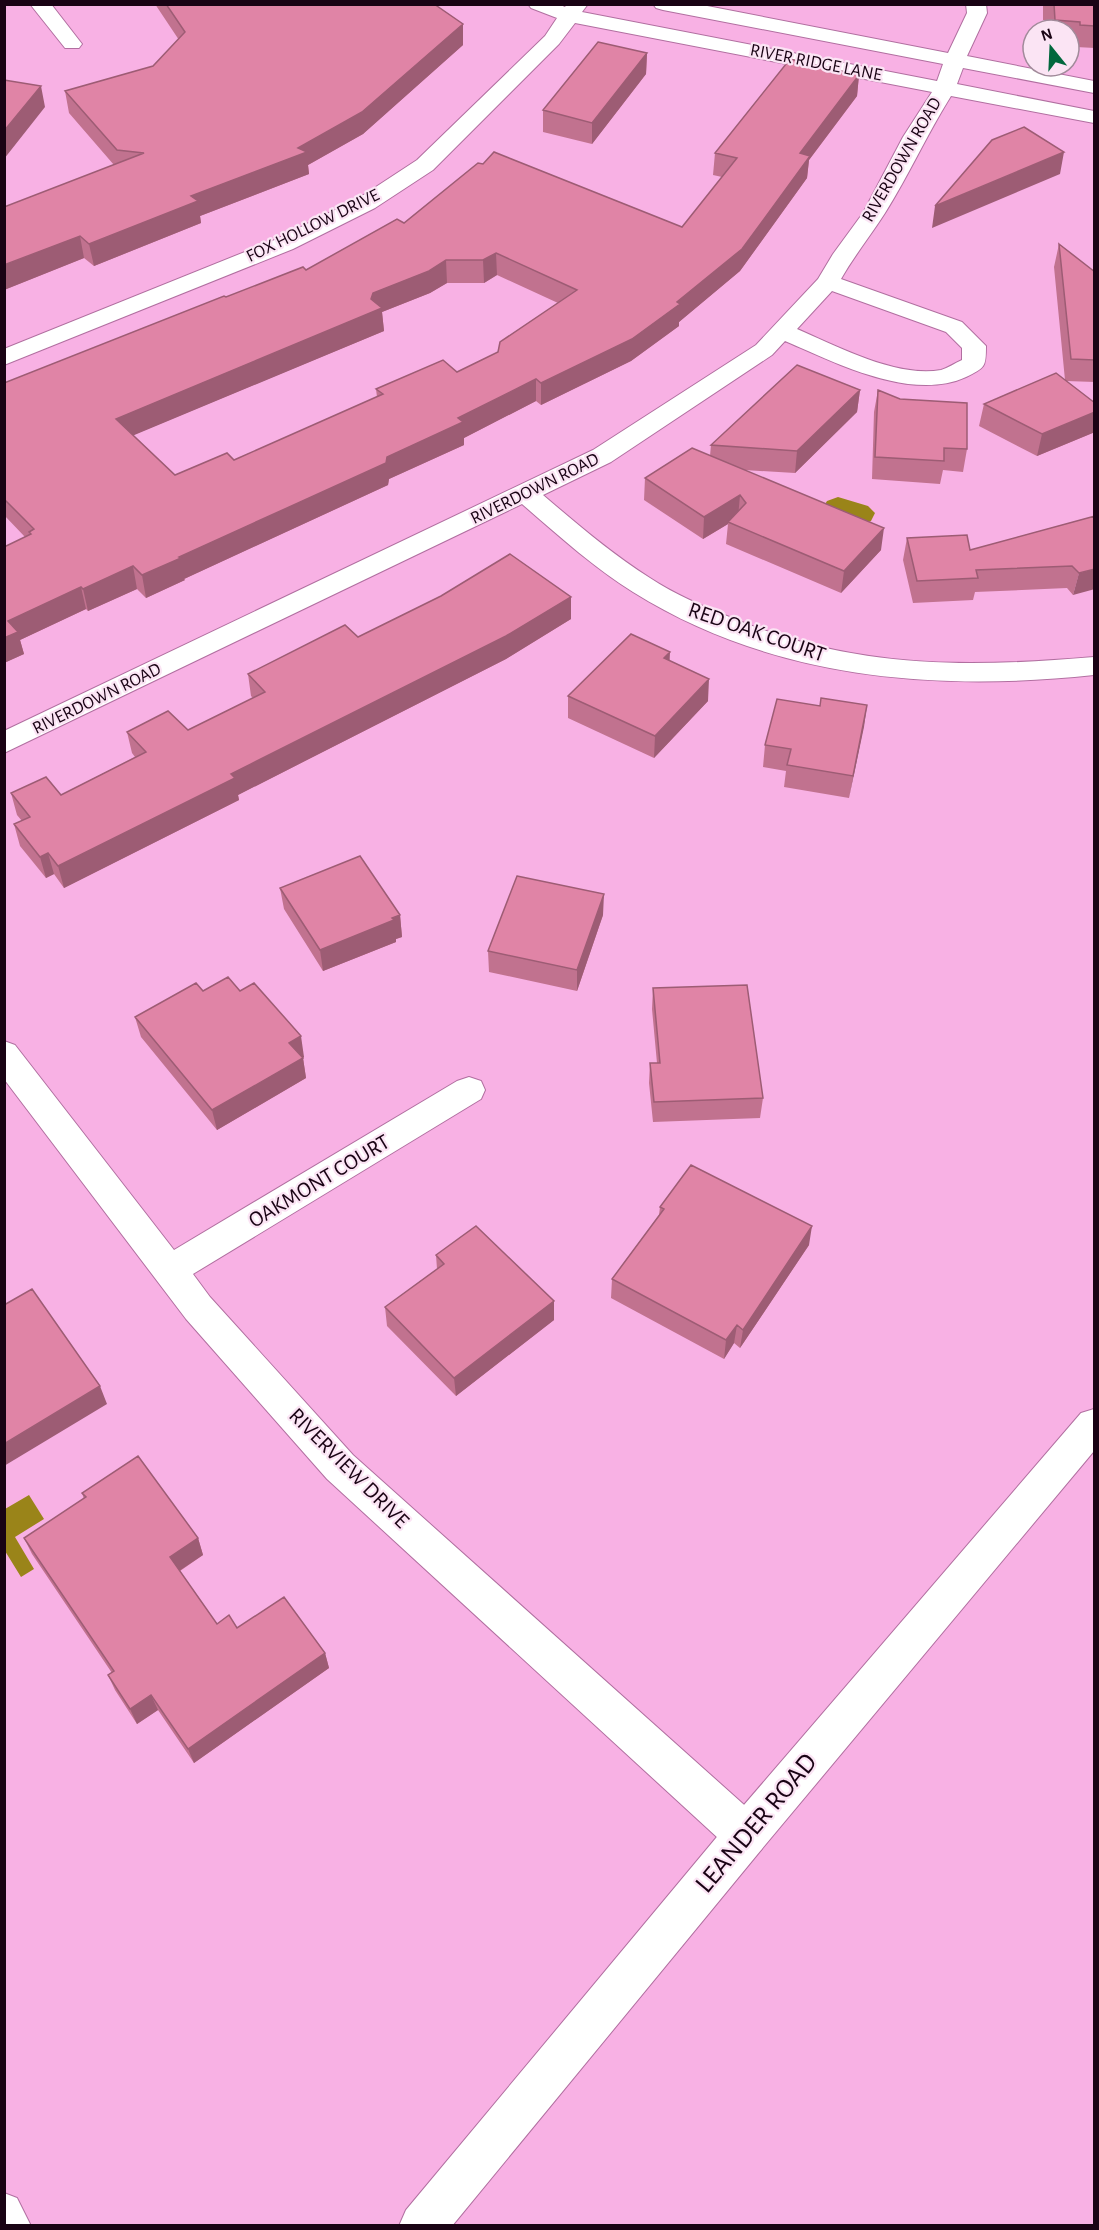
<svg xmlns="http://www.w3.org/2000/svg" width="1099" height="2230" viewBox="0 0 1099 2230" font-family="'Alegreya Sans',sans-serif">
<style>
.water{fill:#9a8419}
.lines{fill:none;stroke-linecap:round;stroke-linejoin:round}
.lane-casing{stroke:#b16fa0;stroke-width:2}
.street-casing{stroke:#b16fa0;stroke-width:2}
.secondary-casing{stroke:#b16fa0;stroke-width:2}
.lane{fill:#fff;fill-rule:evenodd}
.street{fill:#fff;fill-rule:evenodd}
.secondary{fill:#fff;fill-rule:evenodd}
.wall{fill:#c1728f;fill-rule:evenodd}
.shaded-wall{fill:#9d5c74}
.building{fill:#e084a6;stroke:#9d5c74;stroke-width:1.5;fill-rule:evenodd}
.labels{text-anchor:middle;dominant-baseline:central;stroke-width:4.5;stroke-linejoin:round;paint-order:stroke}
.far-street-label{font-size:18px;fill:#190314;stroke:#fbe4f4}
.street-label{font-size:22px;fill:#190314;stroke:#fbe4f4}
.near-street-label{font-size:27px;fill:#190314;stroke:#fbe4f4}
</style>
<rect width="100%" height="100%" fill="#f8b1e4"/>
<path class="water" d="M838 497 868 506 875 513 871 521 858 526 824 506 827 501Z
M29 1495 44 1519 15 1537 34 1569 21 1577 5 1551V1509Z"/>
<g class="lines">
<g class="lane-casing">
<path id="lane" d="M4 2193 17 2198 31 2226H4Z"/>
</g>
<g class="street-casing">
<path id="street" d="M30 4H51L82 44 79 48H65Z
M528 4H558L565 7 567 4H588L582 12 937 81 943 64 663 10 656 8 653 4H697L948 53 967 13 966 4H986L987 13 967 56 1094 81V93L963 68 957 84 1094 111V123L951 96C927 134 909 175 885 213 871 235 854 256 841 279L962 322 986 346C986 367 985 368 966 377 912 402 836 363 785 341L772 355 611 462 543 495C577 524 612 554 650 578 676 595 704 607 732 618 854 669 965 668 1094 657V675C935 692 772 679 633 592 593 567 558 535 522 504L4 753V731L593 450 756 345 818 279 833 254 863 213 903 137 932 92 575 23 559 44 433 170 375 208 293 249 4 365V349L277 239 359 198 417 160 545 36 557 18 531 8ZM832 291 946 332 962 348V360C955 363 948 368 941 370 896 378 837 346 797 329Z
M4 1041 15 1045 174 1250 457 1081 469 1077 481 1081 485 1090 481 1099 193 1274 210 1297 353 1455 761 1820 767 1835 761 1850 746 1856 731 1850 327 1479 186 1319 4 1079Z"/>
</g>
<g class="secondary-casing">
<path id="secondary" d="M1094 1409V1451L761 1850 452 2226H399L406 2210 731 1820 1081 1413Z"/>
</g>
<use href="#lane" class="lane"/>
<use href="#street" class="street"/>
<use href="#secondary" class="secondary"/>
</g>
<path class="wall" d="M155 4H434L463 24V45L363 134 308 165 309 174 200 216 201 223 94 266 84 258 4 290 114 165 69 113 65 91 153 66 179 40Z
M1043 4H1095V48L1076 47V43H1069V30H1050V20H1043Z
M647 53 646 74 592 144 543 132V110Z
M859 75 857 96 809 160 807 178 740 271 679 322V326L631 361 541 405 536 401 464 438V445L389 479 388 485 184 579 185 580 146 598 137 589 88 611 86 609 20 640 24 654 4 663 25 537 4 515V383L226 297 306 270 404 223 682 227 722 177 713 175 715 153ZM497 275 558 303 498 352 457 372 376 389 377 397 234 460 175 475 133 435 384 331 382 312 430 293 447 283H484Z
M1059 244 1095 272V382L1066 381 1095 403V432L1037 456 979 426 984 404 1065 380 1054 267Z
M860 390 857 412 795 473 744 470 881 550 841 593 726 544 728 524 703 539 644 500 645 478 710 456 711 445Z
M878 390 967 449 963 472 943 470 940 484 872 479 874 412Z
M1095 516 1073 595 1067 588 975 592 973 600 913 603 903 560 907 538 970 550Z
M571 597V619L506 659 238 795 239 800 64 888 54 874 46 878 20 846 14 824 22 821 17 815 11 793 61 795 135 757 132 753 127 732 188 730 253 698 251 696 248 674 358 637Z
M568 696 708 701 654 758 568 718Z
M867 705 849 798 784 787 786 771 763 767 765 745 820 706Z
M280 888 400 915 402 937 396 939V942L323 971 284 909Z
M603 915 577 991 489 972 488 951Z
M653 988 763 1098 760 1118 653 1122 649 1083 650 1063H657L652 1009Z
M203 991H240L304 1057 303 1058 306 1078 217 1130 141 1037 135 1017Z
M660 1207 809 1245 740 1348 734 1343 724 1359 611 1298 612 1279 659 1215Z
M436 1255 554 1301V1320L456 1396 387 1326 385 1307 437 1269Z
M82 1493 198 1538 203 1555 180 1571 217 1624 237 1628 325 1653 329 1668 194 1763 158 1710 137 1724 115 1690 108 1675 112 1673 32 1554 24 1538 84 1499Z"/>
<path class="shaded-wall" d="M463 24V45L363 134 308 165 309 174 200 216 201 223 94 266 89 244 191 196 298 148Z
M647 53 646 74 592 144V123Z
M859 75 857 96 809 160 807 178 740 271 679 322V326L631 361 541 405V383L677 302 800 153Z
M41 86 45 107 4 159V131Z
M1064 152 1060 174 932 228 935 206Z
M80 236 84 258 4 290V265Z
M496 253 497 275 484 283 483 260Z
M446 260 447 283 430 293 382 312 384 331 120 441 116 419 371 299 373 293Z
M536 379V401L464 438V445L389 479 388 485 184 579 185 580 146 598 142 575 387 457 458 418Z
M860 390 857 412 795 473 797 451Z
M1095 412V432L1037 456 1042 434Z
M740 495 738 518 728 522V524L703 539 704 517Z
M884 528 881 550 841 593 844 571Z
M133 566 137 589 88 611 83 589Z
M1095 569V589L1073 595 1079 573Z
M81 587 86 609 20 640 24 654 4 663V638L8 621Z
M571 597V619L506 659 238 795 239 800 64 888 58 866 231 774Z
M670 652 669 674 664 658Z
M709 679 708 701 654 758 655 736Z
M867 705 864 727 849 798 853 776Z
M48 853 54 874 46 878 40 857Z
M604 894 603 915 577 991V970Z
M400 915 402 937 396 939V942L323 971 320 950Z
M301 1036 304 1057 297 1061 303 1058 306 1078 217 1130 212 1110 289 1043Z
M812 1226 809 1245 740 1348 743 1330Z
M554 1301V1320L456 1396 454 1378Z
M737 1325 734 1343 724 1359 726 1340Z
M100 1386 107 1404 4 1466V1444Z
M198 1538 203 1555 176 1573 170 1557Z
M325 1653 329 1668 194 1763 188 1749Z
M151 1695 158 1710 137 1724 130 1709Z"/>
<path class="building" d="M166 4H434L463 24 362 112 298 148 307 152 191 196 198 201 89 244 80 236 4 265V207L144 153 117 150 65 91 153 66 185 32Z
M1054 4H1095V26L1080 25V22L1055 20Z
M598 42 647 53 592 123 543 110Z
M790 59 859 75 800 153 810 156 742 249 677 302 680 304 632 339 541 383 536 379 458 418 463 422 387 457 386 463 179 557 181 558 142 575 133 566 83 589 81 587 8 621 18 632 4 638V547L31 534 29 532 34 529 4 499V383L224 296 226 297 303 267 306 270 397 219 404 223 478 163 483 164 494 152 682 227 737 158 715 153ZM496 253 577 290 500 342 498 352 457 372 443 360 376 389 383 394 234 460 227 453 175 475 116 419 382 308 371 299 373 293 429 271 446 260H483Z
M4 80 41 86 4 131Z
M1024 127 1064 152 935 206 992 140Z
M1059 244 1095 272V360L1071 359Z
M797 365 860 390 797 451 711 445Z
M1056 373 1095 403V412L1042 434 984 404Z
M878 390 900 399 967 403V449L944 448V461L875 457Z
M692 448 884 528 844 571 728 522 746 503 740 495 704 517 645 478Z
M1095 516V569L1079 573 1072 566 976 570 978 578 917 581 907 538 967 535 970 550Z
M510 554 571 597 506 636 231 774 235 778 58 866 48 853 40 857 14 824 30 817 11 793 46 777 61 795 146 752 127 732 168 711 188 730 265 692 248 674 345 625 358 637 441 596Z
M631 634 670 652 664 658 709 679 655 736 568 696Z
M821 698 867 705 853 776 787 765 791 749 765 745 777 699 820 706Z
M360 856 400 915 392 918 394 920 320 950 280 888Z
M517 876 604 894 577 970 488 951Z
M228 977 240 991 254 983 301 1036 289 1043 303 1058 212 1110 135 1017 196 983 203 991Z
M747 985 763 1098 654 1102 650 1063H660L653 988Z
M691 1165 812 1226 743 1330 737 1325 726 1340 612 1279 664 1209 660 1207Z
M476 1226 554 1301 454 1378 385 1307 444 1264 436 1255Z
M32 1289 100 1386 4 1444V1305Z
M138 1456 198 1538 170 1557 217 1624 229 1615 237 1628 284 1597 325 1653 188 1749 151 1695 130 1709 108 1675 114 1671 24 1538 86 1497 82 1493Z"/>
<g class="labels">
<g class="far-street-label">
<text transform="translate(816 63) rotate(11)">RIVER RIDGE LANE</text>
<text transform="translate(902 160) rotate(-60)">RIVERDOWN ROAD</text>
<text transform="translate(313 226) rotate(-26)">FOX HOLLOW DRIVE</text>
<text transform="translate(535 489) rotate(-26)">RIVERDOWN ROAD</text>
<text transform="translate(97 699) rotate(-26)">RIVERDOWN ROAD</text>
</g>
<g class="street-label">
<text transform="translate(757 632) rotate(19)">RED OAK COURT</text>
<text transform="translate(319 1181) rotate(-31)">OAKMONT COURT</text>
<text transform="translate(349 1468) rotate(45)">RIVERVIEW DRIVE</text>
</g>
<g class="near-street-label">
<text transform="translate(756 1823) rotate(-50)">LEANDER ROAD</text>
</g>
</g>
<rect width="1099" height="2230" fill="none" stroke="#190314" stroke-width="12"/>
<g transform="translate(1051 48) rotate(342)"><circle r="28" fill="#fbe4f4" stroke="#a18a9a" stroke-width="1.5"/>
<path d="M0-4.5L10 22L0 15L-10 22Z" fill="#01683d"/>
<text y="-9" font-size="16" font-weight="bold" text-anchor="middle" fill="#190314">N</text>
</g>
</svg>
